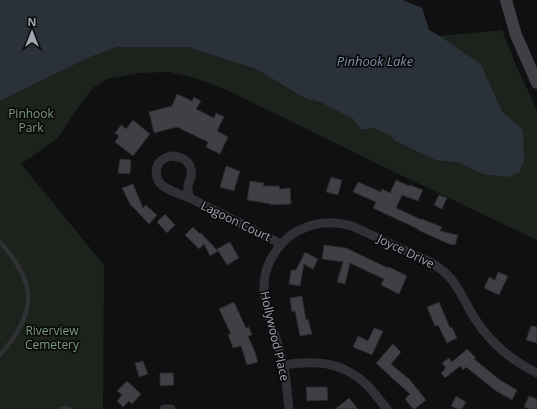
<svg xmlns="http://www.w3.org/2000/svg" width="537" height="409" viewBox="0 0 537 409" font-family="'Open Sans',sans-serif">
<style>
.green{fill:#1c231d}
.water{fill:#2a3138}
.building{fill:#3f4044;stroke:#2a2a2c}
.lines{fill:none;stroke-linecap:round;stroke-linejoin:round}
.lane{stroke:#313135;stroke-width:4.5}
.street{stroke:#313135;stroke-width:9}
.secondary{stroke:#3f4045;stroke-width:12}
.labels{text-anchor:middle;dominant-baseline:central;stroke-width:3.5;stroke-linejoin:round;paint-order:stroke}
.park-label{font-size:12px;fill:#7a9a7f;stroke:#0b0b0c}
.street-label{font-size:12px;fill:#a2a5b0;stroke:#0b0b0c}
.water-label{font-size:13px;font-style:italic;fill:#7b90a9;stroke:#0b0b0c}
</style>
<rect width="100%" height="100%" fill="#100f11"/>
<path class="green" d="M502 30 516 65 537 110V240L388 169 229 91 195 78 170 72 139 73 107 79 93 88 80 105 57 139 21 164 104 265 103 409H0V101L90 57 117 47H188L256 69 306 99 320 102 353 119 361 130 374 128 391 136 395 141 435 160 460 163 482 174 523 130 502 112 481 64 440 36Z"/>
<path class="water" d="M0 0H403L422 8 429 30 440 36 481 64 502 111 523 130 524 161 519 173 507 177 482 174 460 163 435 160 395 141 391 136 374 128 361 130 353 119 320 102 306 99 256 69 188 47H117L90 57 0 101Z"/>
<path class="building" d="M177 94 192 101 194 97 201 101 196 109 214 118 216 113 224 117 217 131 228 137 220 154 206 147 208 142 177 127 154 133 149 112 172 106Z
M133 120 150 134 133 156 115 142 119 136 115 133 121 125 126 129Z
M120 159 131 160 130 174 118 173Z
M226 166 240 171 234 191 220 187Z
M331 177 342 180 338 195 326 192Z
M396 180 409 186 410 185 423 190 418 201 402 195 396 208 422 220V219L442 227 440 231 458 235 455 245 449 244 418 230V229L373 208 376 202 353 192 358 182 381 192 382 189 390 193Z
M250 181 264 183 263 186H279L280 189 290 188 291 204 271 205V204L247 200Z
M133 184 143 208 146 205 157 215 149 224 132 206H131L122 188Z
M439 195 447 198 442 209 434 205Z
M165 214 175 225 167 233 157 222Z
M193 227 200 234 201 233 218 251 210 256 204 244 199 249 185 235Z
M230 242 239 258 227 265 217 249Z
M324 245 346 248 388 268 389 267 407 276 399 294 381 285 384 279 350 263 345 284 337 282 343 262 322 259Z
M305 252 318 259 313 269 304 264 300 286 289 284 291 270H296Z
M498 272 508 276 499 295 484 288 489 277 495 280Z
M302 296 306 320 308 319 312 334 300 336 295 311 292 312 290 298Z
M234 302 246 328 249 327 252 335 248 336 255 352 258 362 247 365 241 346 233 348 228 334H231L219 309Z
M439 302 450 328 452 327 457 338 447 343 438 325 435 326 427 307Z
M531 326 537 327V343L526 340Z
M374 328 383 331 372 355 353 347 358 336 368 341Z
M393 344 401 352 391 364 410 380 426 400 415 409H413L405 399 410 394 392 378 376 363Z
M467 349 476 358 474 359 500 380 517 390 512 400 496 391 466 367 463 370 460 366 445 378 441 373 446 368 442 363 449 358 452 362Z
M143 361 148 374 139 377 135 363Z
M160 373H173L174 385 160 386Z
M127 381 141 394 132 404 129 401 123 407 117 401 122 395 117 391Z
M306 387H327L328 400 307 401Z
M456 396 466 402 462 409H457L451 406Z
M529 396 537 399V409H530L524 407Z
M349 398 358 409H335Z"/>
<g class="lines">
<path class="lane" d="M0 242C12 255 27 276 28 294 30 316 14 339 0 355
M61 409 65 408 70 409"/>
<path class="street" d="M170 156C183 156 193 162 191 177 190 180 188 183 188 186 187 190 189 194 190 198 182 195 170 191 163 186 156 181 154 170 159 163 161 159 166 158 170 156Z
M190 198 281 244
M283 365C316 360 342 361 367 385 374 392 380 401 387 409
M164 409H171
M289 409C287 391 286 372 281 355 273 324 254 293 270 261 275 251 282 242 291 235 311 222 329 220 352 226L430 262C457 277 460 295 475 319 490 342 512 361 537 373"/>
<path class="secondary" d="M506 0 516 35 537 83"/>
</g>
<g class="labels">
<g class="park-label">
<text x="31" y="113">Pinhook<tspan x="31" dy="14">Park</tspan></text>
<text x="52" y="330">Riverview<tspan x="52" dy="14">Cemetery</tspan></text>
</g>
<g class="street-label">
<text transform="translate(236 221) rotate(26)">Lagoon Court</text>
<text transform="translate(406 251) rotate(26)">Joyce Drive</text>
<text transform="translate(275 336) rotate(77)">Hollywood Place</text>
</g>
<g class="water-label">
<text x="375" y="61">Pinhook Lake</text>
</g>
</g>
<g transform="translate(32 32)" stroke="#0b0b0c" stroke-width="3" paint-order="stroke">
<path d="M0-3L7 15L0 10L-7 15Z" fill="#a2a5b0"/>
<text y="-6" font-size="11" font-weight="bold" text-anchor="middle" fill="#a2a5b0">N</text>
</g>
</svg>
